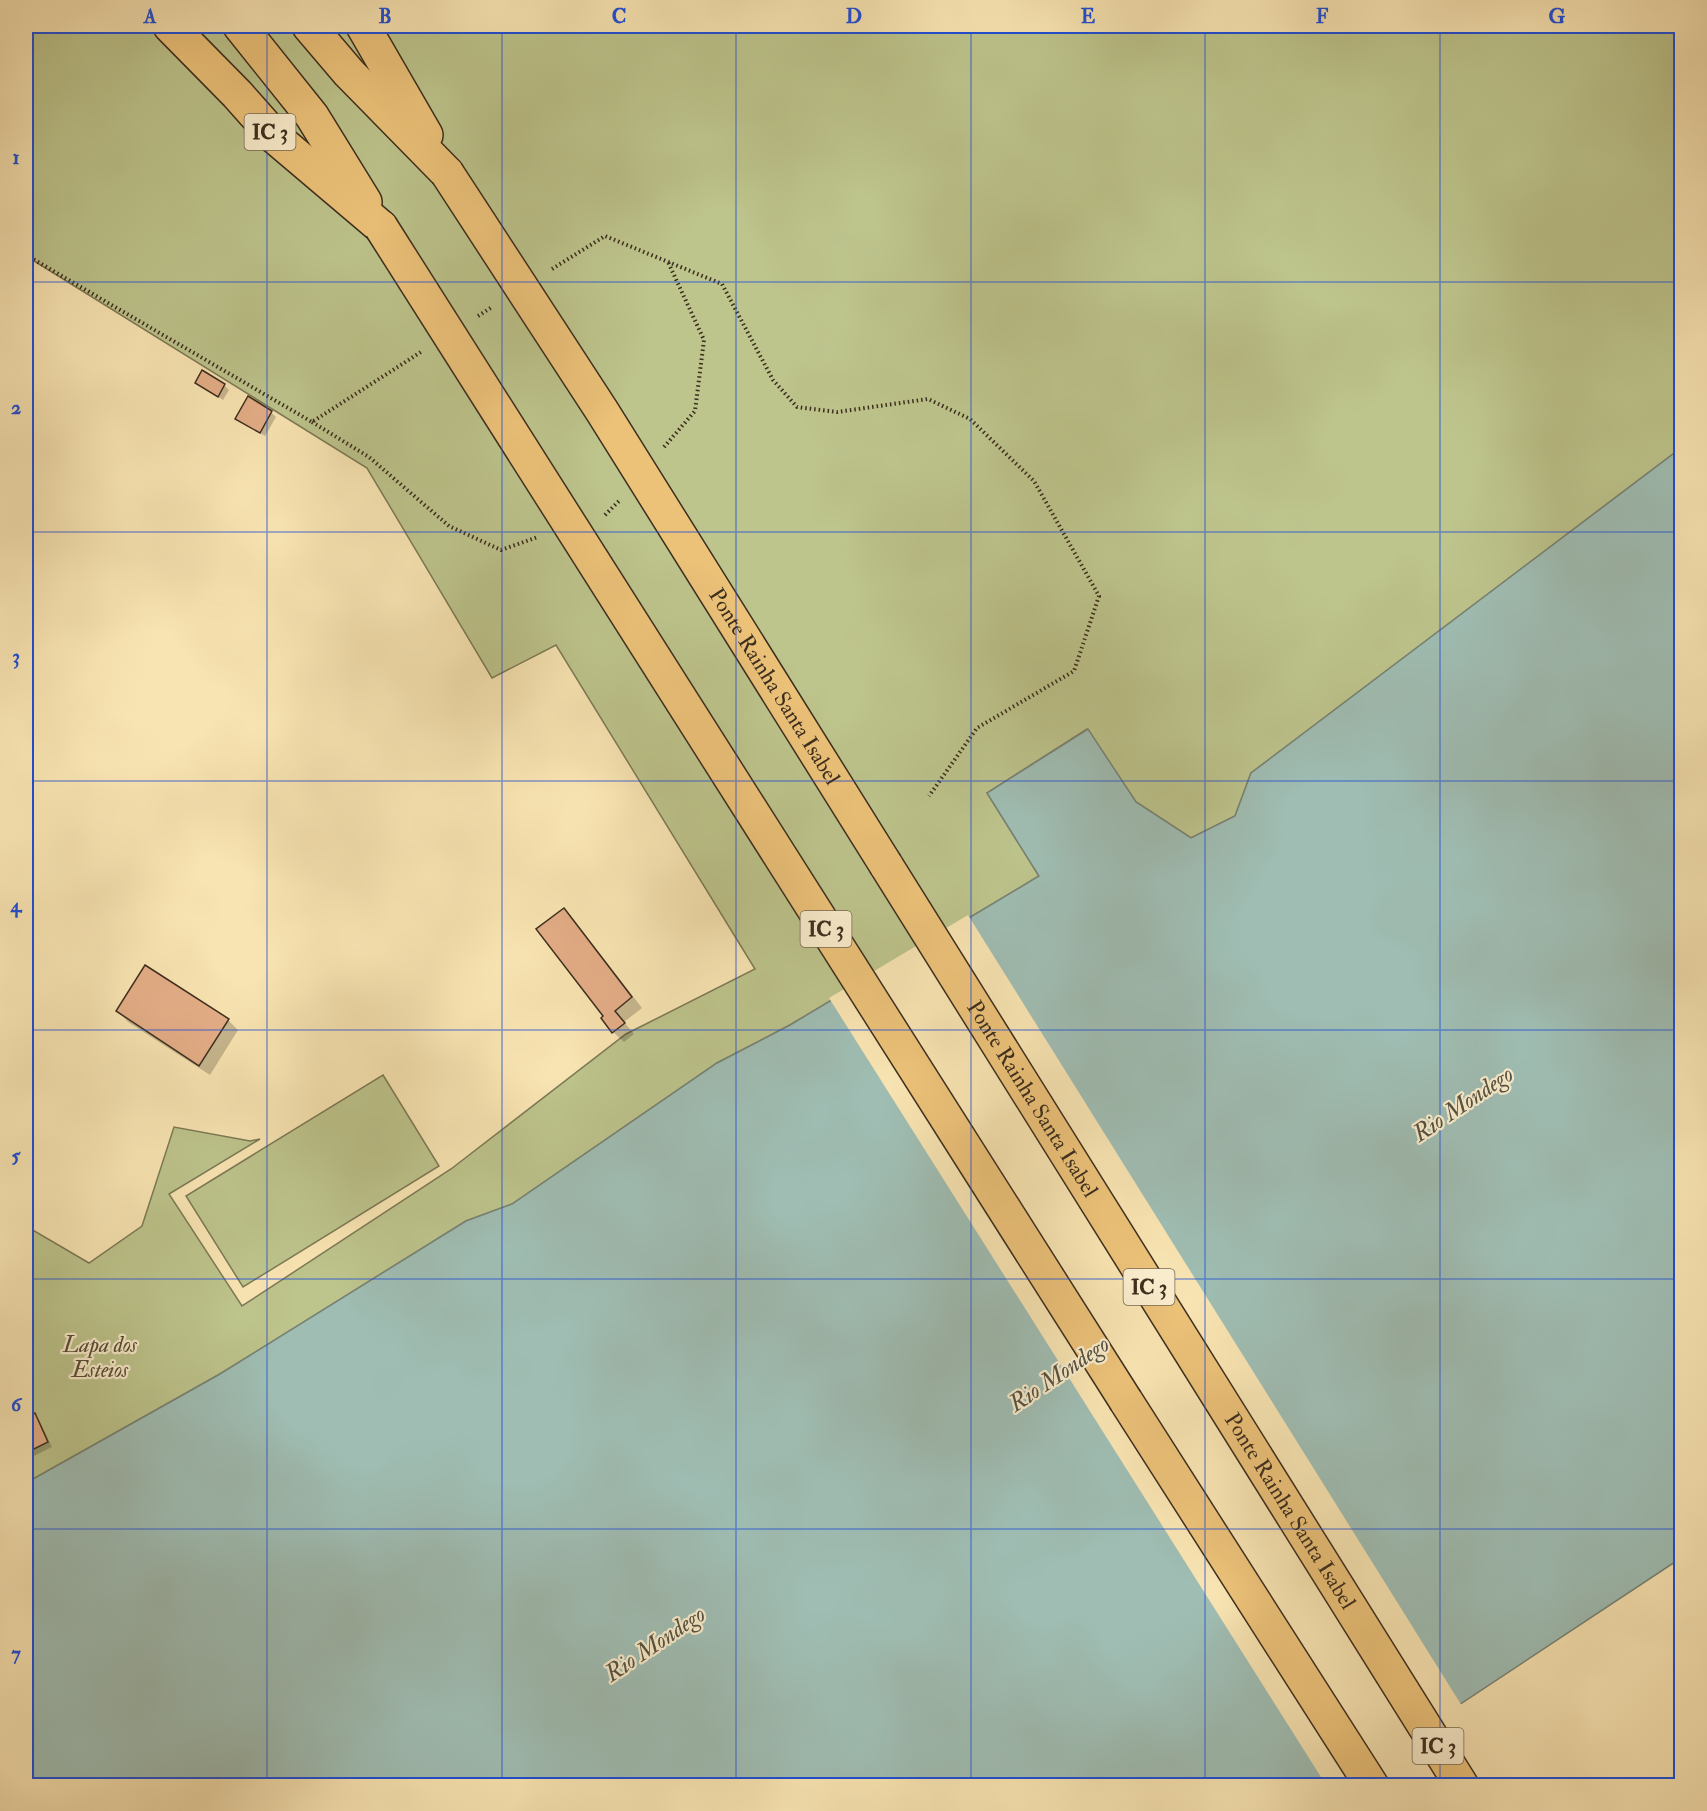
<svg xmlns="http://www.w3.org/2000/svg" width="1707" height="1811" viewBox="0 0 1707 1811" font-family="'IM FELL Double Pica',serif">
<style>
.green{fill:#bdc48c;stroke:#7c7955;stroke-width:1.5}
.water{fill:#9fbdb3;stroke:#778477;stroke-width:1.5}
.pier{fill:#f8e4b2}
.shadow{fill:#0003}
.building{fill:#e4ae87;stroke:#3c2e1e;stroke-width:1.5}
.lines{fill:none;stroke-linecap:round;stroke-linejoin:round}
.highway-casing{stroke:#3c2e1e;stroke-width:36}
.path{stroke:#3c2e1e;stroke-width:4;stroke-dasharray:1.5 3;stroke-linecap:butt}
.highway{stroke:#ecc279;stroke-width:33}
.highway-bridge-casing{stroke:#3c2e1e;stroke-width:36;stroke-linecap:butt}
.highway-bridge{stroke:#ecc279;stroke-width:33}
.grid{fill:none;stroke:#1d4ed8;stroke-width:1.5;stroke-opacity:0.55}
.labels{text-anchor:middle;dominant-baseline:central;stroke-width:4.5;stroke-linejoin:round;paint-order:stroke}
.shield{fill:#faedcd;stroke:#756752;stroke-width:1.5}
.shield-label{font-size:21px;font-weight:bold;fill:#3c2e1e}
.street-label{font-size:22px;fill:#3c2e1e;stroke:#faedcd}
.park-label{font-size:22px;font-style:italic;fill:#564c34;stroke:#faedcd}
.water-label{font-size:24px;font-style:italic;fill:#555243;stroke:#faedcd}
.neatline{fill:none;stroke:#1d4ed8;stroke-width:2}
.grid-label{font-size:20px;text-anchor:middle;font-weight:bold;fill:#1d4ed8}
</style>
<rect width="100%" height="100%" fill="#f8e4b2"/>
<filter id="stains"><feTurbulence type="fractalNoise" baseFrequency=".00333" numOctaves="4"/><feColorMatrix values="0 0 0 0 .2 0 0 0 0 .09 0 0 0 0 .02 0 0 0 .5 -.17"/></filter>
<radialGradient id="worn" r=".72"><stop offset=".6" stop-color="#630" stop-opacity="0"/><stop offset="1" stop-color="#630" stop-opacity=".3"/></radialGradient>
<path class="green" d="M26 26H1681V448L1251 773 1235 816 1191 838 1136 802 1087 729 987 793 1039 876 790 1025 717 1063 512 1204 466 1221 220 1374 26 1483V1226L89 1263 142 1226 174 1127 250 1141 260 1139 169 1194 242 1306 451 1169 626 1034 755 969 556 645 492 678 367 468 26 256Z
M383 1075 439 1166 243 1287 186 1196Z"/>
<path class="water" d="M1681 448V1558L1338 1785H26V1483L220 1374 466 1221 512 1204 717 1063 790 1025 1039 876 987 793 1088 729 1136 802 1191 838 1235 816 1251 773Z"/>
<path class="pier" d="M968 915 1462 1706 1343 1786 1326 1785 829 998Z"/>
<path class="shadow" d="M197 383 224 385 229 390 223 400Z
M271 412 276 417 265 436 237 418Z
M563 910 574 920 642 1008 624 1022 634 1034 624 1042 613 1032 605 1016Z
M118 1011 228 1020 238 1030 210 1075 128 1022Z
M34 1415 39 1420 52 1447 26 1460V1419Z"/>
<path class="building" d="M202 370 225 384 218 397 195 383Z
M248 396 272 411 260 433 235 419Z
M564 908 632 997 615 1011 625 1023 612 1033 601 1018 603 1016 536 929Z
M145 965 229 1019 199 1066 116 1011Z
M35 1413 48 1442 26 1453V1418Z"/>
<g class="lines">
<g class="highway-casing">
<g id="highway">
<path d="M170 26 237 94 276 138 381 227"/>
<path d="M240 26 312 116 365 202"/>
<path d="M309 26 349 73 447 173"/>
<path d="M363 26 426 135"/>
<path id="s1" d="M886 865 1462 1786"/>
<path d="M1126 1401 1372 1786"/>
</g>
</g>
<path class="path" d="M26 255 312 422 421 352
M552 269 605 236 722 284 773 380 797 407 837 412 928 399 970 419 1034 481 1099 596 1074 671 977 728 929 796
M478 316 492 307
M312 422 369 457 449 526 501 550 538 537
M664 447 695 411 704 340 668 262
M605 515 619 501"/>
<use href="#highway" class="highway"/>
<g class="highway-bridge-casing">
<g id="highway-bridge">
<path id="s2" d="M447 173 602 411 886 865"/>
<path d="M381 227 1126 1401"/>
</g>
</g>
<use href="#highway-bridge" class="highway-bridge"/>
</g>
<path class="grid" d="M267 26V1786M502 26V1786M736 26V1786M971 26V1786M1205 26V1786M1440 26V1786M26 282H1682M26 532H1682M26 781H1682M26 1030H1682M26 1279H1682M26 1529H1682"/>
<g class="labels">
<g class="shield">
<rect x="244.5" y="114" width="51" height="36" rx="4.5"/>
<rect x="800.5" y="911" width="51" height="36" rx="4.5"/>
<rect x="1123.5" y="1269" width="51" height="36" rx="4.5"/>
<rect x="1412.5" y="1728" width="51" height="36" rx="4.5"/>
</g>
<g class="shield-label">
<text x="270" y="132">IC 3</text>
<text x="826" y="929">IC 3</text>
<text x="1149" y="1287">IC 3</text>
<text x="1438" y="1746">IC 3</text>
</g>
<g class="street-label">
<text stroke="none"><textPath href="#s2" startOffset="609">Ponte Rainha Santa Isabel</textPath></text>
<text stroke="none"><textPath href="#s1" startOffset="276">Ponte Rainha Santa Isabel</textPath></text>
<text stroke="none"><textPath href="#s1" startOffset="762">Ponte Rainha Santa Isabel</textPath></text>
</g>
<g class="park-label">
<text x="100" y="1345">Lapa dos<tspan x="100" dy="25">Esteios</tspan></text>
</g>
<g class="water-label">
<text transform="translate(1463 1104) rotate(-34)">Rio Mondego</text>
<text transform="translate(1059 1374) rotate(-34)">Rio Mondego</text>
<text transform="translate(655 1644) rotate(-34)">Rio Mondego</text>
</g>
</g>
<rect width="1707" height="1811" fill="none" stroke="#f8e4b2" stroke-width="66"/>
<rect x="33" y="33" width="1641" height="1745" class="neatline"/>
<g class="grid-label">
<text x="150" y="23">A</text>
<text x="385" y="23">B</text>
<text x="619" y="23">C</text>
<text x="854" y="23">D</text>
<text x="1088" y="23">E</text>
<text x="1322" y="23">F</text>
<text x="1557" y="23">G</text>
<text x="16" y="164">1</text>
<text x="16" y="414">2</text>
<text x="16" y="663">3</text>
<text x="16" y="912">4</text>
<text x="16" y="1162">5</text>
<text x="16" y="1411">6</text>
<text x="16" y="1660">7</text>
</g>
<rect width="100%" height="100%" filter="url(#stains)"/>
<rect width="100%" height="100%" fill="url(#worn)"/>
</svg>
